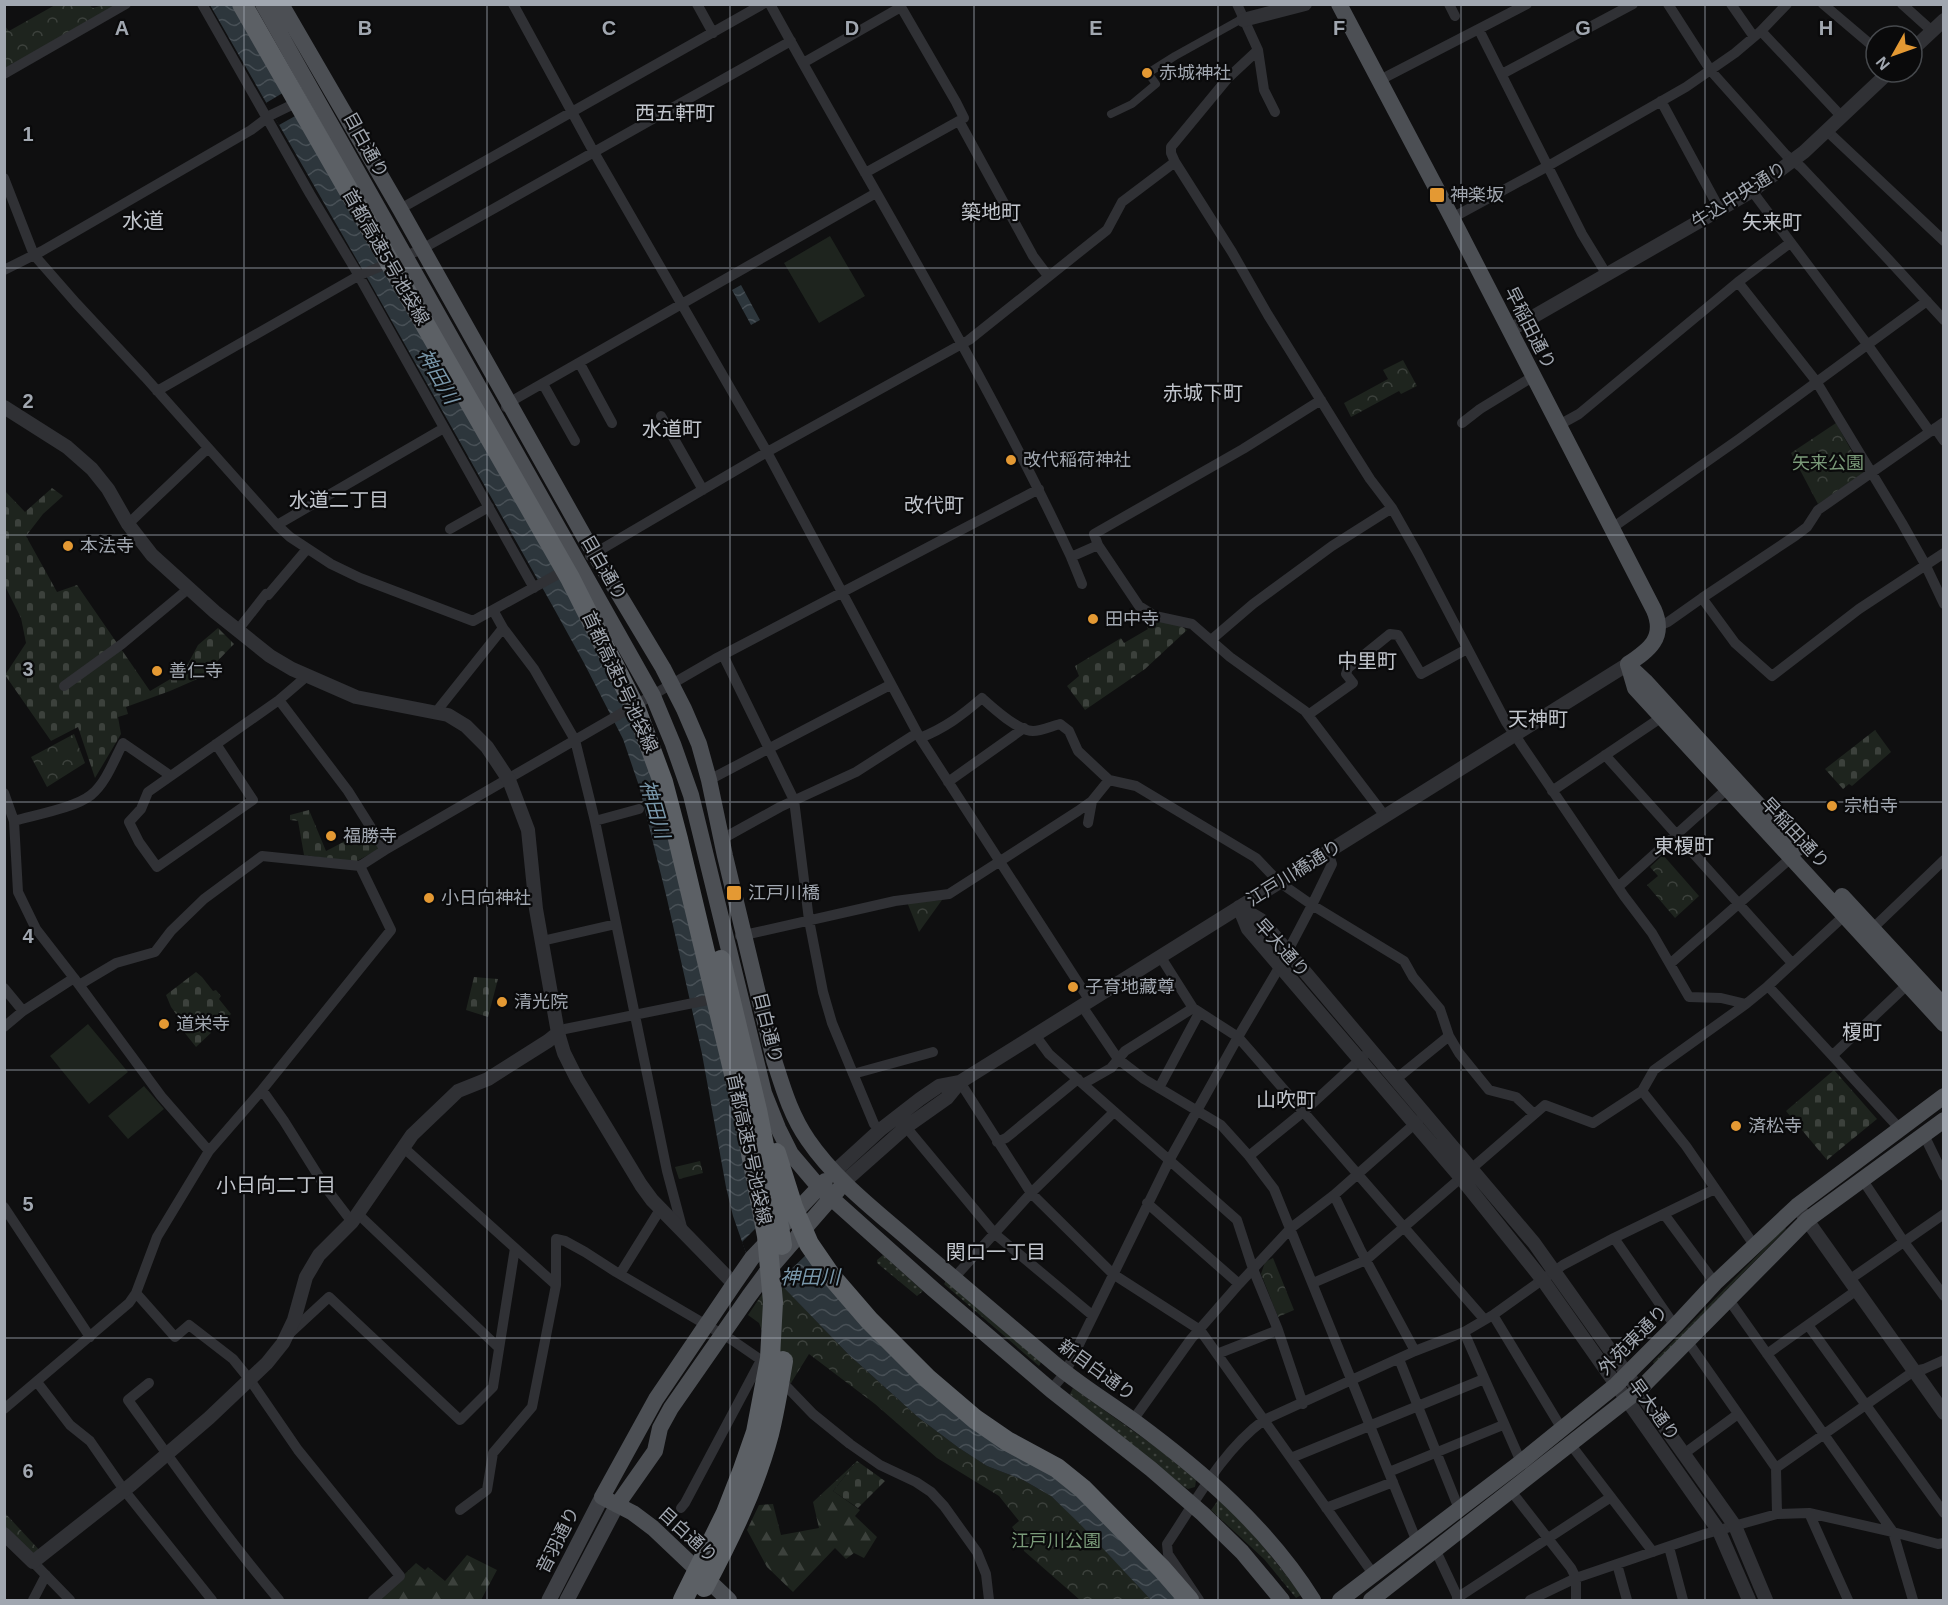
<svg xmlns="http://www.w3.org/2000/svg" width="1948" height="1605" viewBox="0 0 1948 1605" font-family="Arial,'Noto Sans JP',sans-serif">
<style>
.grass{fill:url(#grass-dots)}
.forest{fill:url(#forest-firs)}
.cemetery{fill:url(#cemetery-stones)}
.park{fill:url(#park-crowns)}
.garden{fill:#1e241e}
.water{fill:url(#water-waves)}
.pier{fill:#0f0f10}
.lines{fill:none;stroke-linecap:round;stroke-linejoin:round}
.pedestrian{stroke:#303135;stroke-width:8}
.minor{stroke:#303135;stroke-width:10}
.tertiary{stroke:#303135;stroke-width:14}
.secondary{stroke:#3e4045;stroke-width:15}
.primary{stroke:#4c4f54;stroke-width:16}
.primary-bridge{stroke:#4c4f54;stroke-width:16}
.motorway-bridge{stroke:#5c6065;stroke-width:20}
.grid{fill:none;stroke:#a1a7b0;stroke-width:1.5;stroke-opacity:0.55}
.poi-dot{fill:#e49933;stroke:#0a0a0b;stroke-width:2}
.labels{text-anchor:middle;dominant-baseline:central;stroke-width:4.5;stroke-linejoin:round;paint-order:stroke}
.poi-label{font-size:18px;fill:#a1a7b0;stroke:#0a0a0b;text-anchor:start}
.street-label{font-size:18px;fill:#a1a7b0;stroke:#0a0a0b}
.park-label{font-size:18px;fill:#7a9a79;stroke:#0a0a0b}
.neighbourhood-label{font-size:20px;fill:#c1c5cc;stroke:#0a0a0b}
.water-label{font-size:20px;font-style:italic;fill:#7997aa;stroke:#0a0a0b}
.quarter-label{font-size:21px;fill:#c1c5cc;stroke:#0a0a0b}
.grid-label{font-size:20px;text-anchor:middle;font-weight:bold;fill:#a1a7b0;stroke:#0a0a0b;stroke-width:4.5;stroke-linejoin:round;paint-order:stroke}
</style>
<defs>
<pattern id="grass-dots" width="8" height="8" patternUnits="userSpaceOnUse" patternTransform="scale(1.5)"><rect width="8" height="8" fill="#1e241e"/><path d="M2 2h.1M6 6h.1" fill="none" stroke="#3c413c" stroke-width="1.8" stroke-linecap="round"/></pattern>
<pattern id="forest-firs" width="22" height="20" patternUnits="userSpaceOnUse" patternTransform="scale(1.5)"><rect width="22" height="20" fill="#1e241e"/><path d="M5 1l3.5 6h-7zM16 11l3.5 6h-7z" fill="#3c413c"/></pattern>
<pattern id="cemetery-stones" width="16" height="16" patternUnits="userSpaceOnUse" patternTransform="scale(1.5)"><rect width="16" height="16" fill="#1e241e"/><path d="M2 7V4a2 2 0 0 1 4 0v3zM10 15v-3a2 2 0 0 1 4 0v3z" fill="#3c413c"/></pattern>
<pattern id="park-crowns" width="20" height="18" patternUnits="userSpaceOnUse" patternTransform="scale(1.5)"><rect width="20" height="18" fill="#1e241e"/><path d="M2 6a3 3 0 1 1 6 0M12 15a3 3 0 1 1 6 0" fill="none" stroke="#3c413c"/></pattern>
<pattern id="water-waves" width="16" height="10" patternUnits="userSpaceOnUse" patternTransform="scale(1.5)"><rect width="16" height="10" fill="#2d363c"/><path d="M0 5q4-4 8 0t8 0" fill="none" stroke="#485056"/></pattern>
</defs>
<rect width="100%" height="100%" fill="#0f0f10"/>
<path class="grass" d="M1785 1227 1786 1229 1654 1364 1653 1362Z
M883 1255 923 1291 917 1296 877 1263V1260Z
M946 1281 1041 1362 1039 1366 944 1284Z
M1073 1388 1157 1448 1196 1480 1195 1487 1188 1489 1183 1486 1103 1421 1081 1405 1070 1394Z
M1219 1499C1249 1528 1276 1561 1301 1595L1296 1598 1264 1559 1211 1510Z"/>
<path class="forest" d="M857 1461 833 1491 860 1510 855 1516 877 1537 864 1558 854 1553 846 1559 835 1548 793 1592 767 1567 747 1530 759 1505 773 1504 781 1535 819 1528 813 1502Z
M467 1555 497 1570 481 1600H384L380 1598 416 1563 425 1570 428 1567 445 1581Z"/>
<path class="cemetery" d="M52 488 63 496 43 514 26 536 57 592 77 585 150 691 184 671 198 645 218 628 234 644 202 677 170 691 126 707 128 714 118 717 121 734 95 778 78 727 51 741 5 675 26 643 21 618 5 586V491L25 512Z
M1143 613 1178 624 1187 630 1145 669 1085 710 1067 686 1079 676 1075 666 1121 638 1124 643 1148 629 1141 617Z
M1875 730 1891 752 1852 786 1849 784 1843 789 1825 769Z
M309 810 326 851C341 844 352 836 367 828L381 848 355 862 304 855 298 821 290 820V815Z
M196 972 202 977 213 991 216 990 221 996 219 999 231 1014 196 1047 184 1032V1025L171 1007 166 995Z
M474 977 498 979 488 1017 466 1010Z
M1834 1070 1877 1119 1827 1160 1786 1111Z
M857 1461 885 1481 858 1508 833 1491Z"/>
<path class="park" d="M55 5H89L93 8 103 5H118L5 71 4 25 9 31Z
M1403 360 1417 386 1401 394 1399 391 1351 417 1344 403 1388 379 1383 370Z
M1836 423 1864 473 1818 504 1791 453Z
M74 734 85 763 47 787 31 757Z
M1663 855 1699 896 1675 918 1647 885 1658 876 1650 867Z
M942 900 919 932 907 902Z
M700 1161 703 1173 679 1179 675 1167Z
M1273 1258 1294 1310 1278 1317 1261 1274 1265 1262Z
M774 1277 848 1354 919 1418 959 1448 987 1466 1023 1480 1051 1496 1080 1523 1151 1600H1080L1024 1551 1022 1541 1012 1527 1019 1521 999 1496 937 1458 875 1404 809 1354 791 1383 776 1367 759 1323 748 1315Z
M4 1512 43 1554 33 1562 5 1534Z"/>
<path class="garden" d="M830 236 865 296 819 323 784 263Z
M88 1024 128 1072 89 1104 50 1056Z
M144 1086 164 1109 128 1139 108 1116Z"/>
<path class="water" d="M210 5H243L635 690 766 1171 840 1273 917 1362 1023 1445 1192 1600H1151L1080 1524 1051 1496 1023 1480 987 1466 959 1448 919 1418 848 1354 762 1265 746 1253 733 1216 726 1187 702 1054 667 899 639 786 623 739 584 663 552 605 373 288Z
M741 285 760 320 751 325 732 290Z"/>
<path class="pier" d="M291 88 304 111 279 125 266 103Z
M779 1205 811 1250 778 1282 762 1265 746 1253 742 1242Z"/>
<g class="lines">
<path class="pedestrian" d="M1111 114 1132 104 1156 84 1148 73 1175 56 1238 21 1243 20"/>
<path class="minor" d="M202 4 310 194 355 269 534 588
M513 4 591 147 767 452 920 738 1090 1001
M697 4 713 33
M770 4C871 188 982 367 1071 557L1098 545 1139 606 1155 616 1192 624 1230 657 1305 711 1385 816
M1237 4 1258 50 1264 90 1275 112
M1449 4 1455 16
M1668 4 1711 71 1786 155 1801 167 1888 259 1944 320
M1731 4 1754 37
M1823 4 1876 49
M1902 4 1932 31
M1479 30 1582 234 1607 275
M1761 31 1842 117
M1258 50 1228 78 1171 147V153L1175 162 1232 252 1268 315 1351 449 1370 479 1392 508 1418 554 1506 722 1624 896 1652 933 1689 997 1721 998 1746 1004
M803 63 901 7 956 102 964 118 865 173
M4 74 126 4
M1502 74 1633 4
M1380 80 1527 4
M1661 101 1720 210
M959 121 1033 256 1048 276
M1827 131 1944 241
M4 178 34 255 76 303 145 377 277 525 290 537 331 564 360 578 473 621 569 568
M1752 191 1867 344 1930 432
M400 209 763 4
M1452 218 1548 166 1686 87 1735 53 1761 31 1787 4
M4 270 42 251 251 130 271 115 302 100
M1738 282 1816 381 1902 523 1925 564 1944 604
M580 364 612 423
M543 384 575 441
M157 391 358 276 422 249 791 41
M506 407 517 398 876 193
M661 416 703 490
M1462 423 1480 409 1534 376
M1559 425 1579 414 1738 282 1790 243
M1935 428 1944 441
M128 524 208 448
M277 525 444 428
M1612 528 1739 439 1927 301
M450 529 489 507
M1098 545 1094 534 1243 449 1321 400
M590 556 767 452 969 340 1107 230 1122 202 1175 162
M1071 557 1082 584
M1702 598 1735 643 1772 676 1859 609 1944 553
M493 610 503 628 534 669 575 740 595 821 667 1171 683 1231
M1659 626 1668 622 1702 598 1795 536 1807 527 1818 510 1944 422
M237 631 266 594 268 595 307 549
M1211 640 1253 604 1332 546 1392 508
M723 655 794 800 809 920 823 992 832 1023 874 1124 880 1130
M64 686 122 644 188 589
M279 700 348 791 385 850
M436 712 503 628
M1308 715 1353 683 1346 674 1348 668 1390 634 1398 635 1421 674 1467 649
M920 738C945 728 961 716 982 698 993 708 1018 731 1033 731 1041 731 1052 726 1060 724L1069 731 1078 751 1109 780 1136 786 1256 858 1279 882 1312 905 1280 966 1238 1037 1170 1159 1065 1373 1051 1390
M216 744 253 800 157 867 139 842 129 822 141 809 148 792 279 700 307 676
M1605 755 1792 963
M709 780 890 685
M948 782 1024 728
M1552 791 1662 717
M4 793 14 821 18 892 36 929 74 978 161 1096 209 1151
M14 821C34 815 75 808 91 795 106 783 114 760 123 743L171 776
M595 821 639 809
M1088 823 1092 801
M722 839 780 807 856 772 917 733
M1328 852 1332 864 1312 905 1404 961 1413 977 1440 1009 1449 1036 1459 1053 1489 1090 1516 1097 1534 1114
M1618 887 1727 789
M1873 928 1944 860
M740 936 895 901 949 894 1078 811 1092 801 1109 780
M542 941 616 924
M1160 956 1193 1008 1238 1037 1484 1319
M1671 963 1792 857
M79 985 116 963 155 952 171 931 204 899 262 856 360 866 385 850 715 659 1039 489
M1768 986 1900 1129
M4 988 23 1011
M1082 1006 1118 1059 1144 1079 1221 1125 1249 1156 1274 1189 1417 1542
M4 1027 23 1011 74 978
M558 1033 565 1029 718 998
M1035 1035 1049 1054 1237 1220 1253 1269 1278 1330 1303 1404
M1833 1055 1908 984
M853 1074 933 1052
M1396 1079 1449 1036
M960 1082 1031 1193 1113 1274 1200 1330 1374 1575
M1083 1084 1111 1068 1125 1051 1193 1008
M1159 1088 1199 1013
M262 1090 284 1121 326 1188 352 1222
M1642 1091 1686 1146 1754 1245
M906 1127 995 1234 1092 1315
M1924 1135 1944 1176
M997 1142 1006 1138 1078 1079
M404 1148 556 1285 532 1407 493 1453 487 1490 460 1510
M1249 1156 1303 1112 1364 1056
M1862 1179 1904 1242 1944 1296
M1334 1195 1360 1249 1415 1351
M1147 1203 1239 1284
M4 1207 90 1337
M357 1213 499 1348
M1664 1214 1715 1283
M1614 1238 1675 1326
M620 1274 661 1208
M954 1278 1031 1193 1114 1112
M1849 1280 1944 1214
M1313 1283 1366 1260 1545 1105 1593 1123 1642 1091 1654 1070 1746 1004 1768 986 1845 915
M556 1285V1239L565 1241 585 1252 616 1272 732 1340 761 1360 813 1414 850 1444 880 1465 916 1482 931 1492 944 1506 977 1552 986 1574 989 1600
M136 1293 175 1337 189 1325 233 1359 250 1380 298 1450 400 1576 373 1600
M1729 1300 1893 1532 1913 1600
M1493 1315 1562 1429
M1808 1325 1944 1513
M1464 1332 1521 1462
M289 1334 329 1297 460 1420 493 1387 515 1248
M1688 1342 1776 1468
M1217 1354 1278 1330
M1767 1354 1857 1290
M1399 1359 1459 1509
M37 1382 70 1425 90 1441 124 1490 212 1600
M149 1383 128 1400C177 1468 225 1536 279 1600
M4 1409 129 1303 136 1293 157 1237 209 1151 262 1090 391 930 360 866
M1133 1420 1191 1339 1239 1284 1291 1228 1334 1195 1419 1120
M1571 1445 1653 1552
M1685 1453 1738 1414
M1291 1458 1484 1379
M1389 1472 1503 1425
M1511 1491 1571 1568 1576 1578V1600
M681 1508 685 1503 761 1360
M1326 1508 1393 1482
M1809 1513 1848 1600
M1777 1514 1776 1468 1914 1371 1924 1369 1944 1360
M1669 1547 1683 1600
M1435 1549 1459 1600
M33 1562 70 1600
M1617 1564 1627 1600
M1457 1598 1611 1497
M33 1600 46 1575
M1199 1600 1168 1554 1167 1544C1196 1501 1222 1451 1264 1420L1415 1351 1464 1332 1493 1315 1563 1265 1614 1238 1715 1189
M1530 1600 1576 1578 1705 1534 1777 1514 1809 1513 1893 1532 1938 1544 1944 1543"/>
<path class="tertiary" d="M1243 20 1305 4
M1912 50 1944 20
M1510 330 1752 191 1804 152 1889 72
M4 407 67 447 92 469 108 489 128 524 152 555 215 612 270 656 292 669 356 697 448 715 466 726 487 747 509 780 528 830 536 909 558 1033 564 1053 577 1079 641 1185 652 1200 734 1284
M1239 907 1261 920 1534 1243 1735 1526 1766 1600
M1239 907 1248 929 1461 1178 1542 1279 1719 1531 1749 1600
M834 1172 880 1130 920 1099 939 1086 960 1082
M844 1182 906 1127 947 1098 960 1082 1628 664
M1797 1206 1944 1413
M4 1534 33 1562 132 1484 209 1418 267 1363 283 1343 294 1320 306 1277 319 1255 352 1222 412 1135 458 1091 488 1079 548 1041 558 1033"/>
<path class="secondary" d="M549 1600 602 1497
M567 1600 617 1505"/>
<path class="primary" d="M263 4 653 696 673 744 691 795 764 1093 778 1128 791 1154 819 1187 933 1289 1051 1390 1151 1469 1203 1514 1242 1552 1282 1600
M281 4 400 209 585 538 663 668 684 709 699 744 709 780 725 856 774 1060C783 1088 791 1116 808 1140 834 1178 871 1207 906 1237 953 1278 1001 1318 1049 1359 1075 1382 1105 1400 1134 1421 1202 1471 1268 1528 1313 1600
M1339 4 1452 218 1654 610C1666 638 1649 650 1628 664
M1628 664 1635 688 1944 1024
M1628 665 1645 681 1798 848
M1842 896 1944 1006
M798 1236 838 1190
M617 1505 655 1451 660 1428 671 1408 749 1296 766 1273
M729 1600 653 1528 633 1513 602 1497 656 1399 734 1284 752 1258 825 1181
M1340 1600 1521 1462 1616 1385 1675 1326 1715 1283 1797 1206 1944 1096
M1371 1600 1639 1390 1807 1220 1944 1120"/>
<path class="primary-bridge" d="M766 1273 798 1236"/>
<path class="motorway-bridge" d="M242 4 570 578 636 709 663 782 678 839 743 1112 767 1236 773 1302 770 1358 756 1432 742 1472 726 1513 683 1600
M721 960 757 1110 774 1196 782 1245
M776 1153 793 1207 809 1244 831 1276 869 1320 927 1378 975 1419 1007 1441 1057 1468 1083 1489 1162 1569 1189 1600
M704 1587C730 1538 755 1487 769 1434 775 1410 779 1385 783 1361"/>
</g>
<path class="grid" d="M244 4V1600M487 4V1600M730 4V1600M974 4V1600M1218 4V1600M1461 4V1600M1705 4V1600M4 268H1944M4 535H1944M4 802H1944M4 1070H1944M4 1338H1944"/>
<g class="poi-dot">
<circle cx="1147" cy="73" r="6"/>
<rect x="1429" y="187" width="16" height="16" rx="3"/>
<circle cx="1011" cy="460" r="6"/>
<circle cx="68" cy="546" r="6"/>
<circle cx="1093" cy="619" r="6"/>
<circle cx="157" cy="671" r="6"/>
<circle cx="1832" cy="806" r="6"/>
<circle cx="331" cy="836" r="6"/>
<rect x="726" y="885" width="16" height="16" rx="3"/>
<circle cx="429" cy="898" r="6"/>
<circle cx="1073" cy="987" r="6"/>
<circle cx="502" cy="1002" r="6"/>
<circle cx="164" cy="1024" r="6"/>
<circle cx="1736" cy="1126" r="6"/>
</g>
<g class="labels">
<g class="poi-label">
<text x="1159" y="73">赤城神社</text>
<text x="1450" y="195">神楽坂</text>
<text x="1023" y="460">改代稲荷神社</text>
<text x="80" y="546">本法寺</text>
<text x="1105" y="619">田中寺</text>
<text x="169" y="671">善仁寺</text>
<text x="1844" y="806">宗柏寺</text>
<text x="343" y="836">福勝寺</text>
<text x="748" y="893">江戸川橋</text>
<text x="441" y="898">小日向神社</text>
<text x="1085" y="987">子育地藏尊</text>
<text x="514" y="1002">清光院</text>
<text x="176" y="1024">道栄寺</text>
<text x="1748" y="1126">済松寺</text>
</g>
<g class="street-label">
<text transform="translate(366 145) rotate(61)">目白通り</text>
<text transform="translate(1739 195) rotate(-32)">牛込中央通り</text>
<text transform="translate(386 257) rotate(60)">首都高速5号池袋線</text>
<text transform="translate(1530 328) rotate(63)">早稲田通り</text>
<text transform="translate(604 568) rotate(60)">目白通り</text>
<text transform="translate(620 682) rotate(65)">首都高速5号池袋線</text>
<text transform="translate(1795 833) rotate(47)">早稲田通り</text>
<text transform="translate(1294 873) rotate(-32)">江戸川橋通り</text>
<text transform="translate(1282 948) rotate(48)">早大通り</text>
<text transform="translate(768 1028) rotate(76)">目白通り</text>
<text transform="translate(749 1149) rotate(78)">首都高速5号池袋線</text>
<text transform="translate(1633 1340) rotate(-45)">外苑東通り</text>
<text transform="translate(1097 1370) rotate(36)">新目白通り</text>
<text transform="translate(1654 1410) rotate(54)">早大通り</text>
<text transform="translate(688 1535) rotate(42)">目白通り</text>
<text transform="translate(558 1540) rotate(-63)">音羽通り</text>
</g>
<g class="park-label">
<text x="1828" y="463">矢来公園</text>
<text x="1056" y="1541">江戸川公園</text>
</g>
<g class="neighbourhood-label">
<text x="675" y="113">西五軒町</text>
<text x="991" y="212">築地町</text>
<text x="1772" y="222">矢来町</text>
<text x="1203" y="393">赤城下町</text>
<text x="672" y="429">水道町</text>
<text x="339" y="500">水道二丁目</text>
<text x="934" y="505">改代町</text>
<text x="1367" y="661">中里町</text>
<text x="1538" y="719">天神町</text>
<text x="1684" y="846">東榎町</text>
<text x="1862" y="1032">榎町</text>
<text x="1286" y="1100">山吹町</text>
<text x="276" y="1185">小日向二丁目</text>
<text x="996" y="1252">関口一丁目</text>
</g>
<g class="water-label">
<text transform="translate(438 376) rotate(60)">神田川</text>
<text transform="translate(655 809) rotate(74)">神田川</text>
<text x="810" y="1277">神田川</text>
</g>
<g class="quarter-label">
<text x="143" y="220">水道</text>
</g>
</g>
<g class="grid-label">
<text x="122" y="35">A</text>
<text x="365" y="35">B</text>
<text x="609" y="35">C</text>
<text x="852" y="35">D</text>
<text x="1096" y="35">E</text>
<text x="1339" y="35">F</text>
<text x="1583" y="35">G</text>
<text x="1826" y="35">H</text>
<text x="28" y="141">1</text>
<text x="28" y="408">2</text>
<text x="28" y="676">3</text>
<text x="28" y="943">4</text>
<text x="28" y="1211">5</text>
<text x="28" y="1478">6</text>
</g>
<rect width="1948" height="1605" fill="none" stroke="#a1a7b0" stroke-width="12"/>
<g transform="translate(1894 54) rotate(230)"><circle r="28" fill="#0a0a0b" stroke="#46494d" stroke-width="1.5"/>
<path d="M0-4.5L10 22L0 15L-10 22Z" fill="#e49933"/>
<text y="-9" font-size="16" font-weight="bold" text-anchor="middle" fill="#a1a7b0">N</text>
</g>
</svg>
